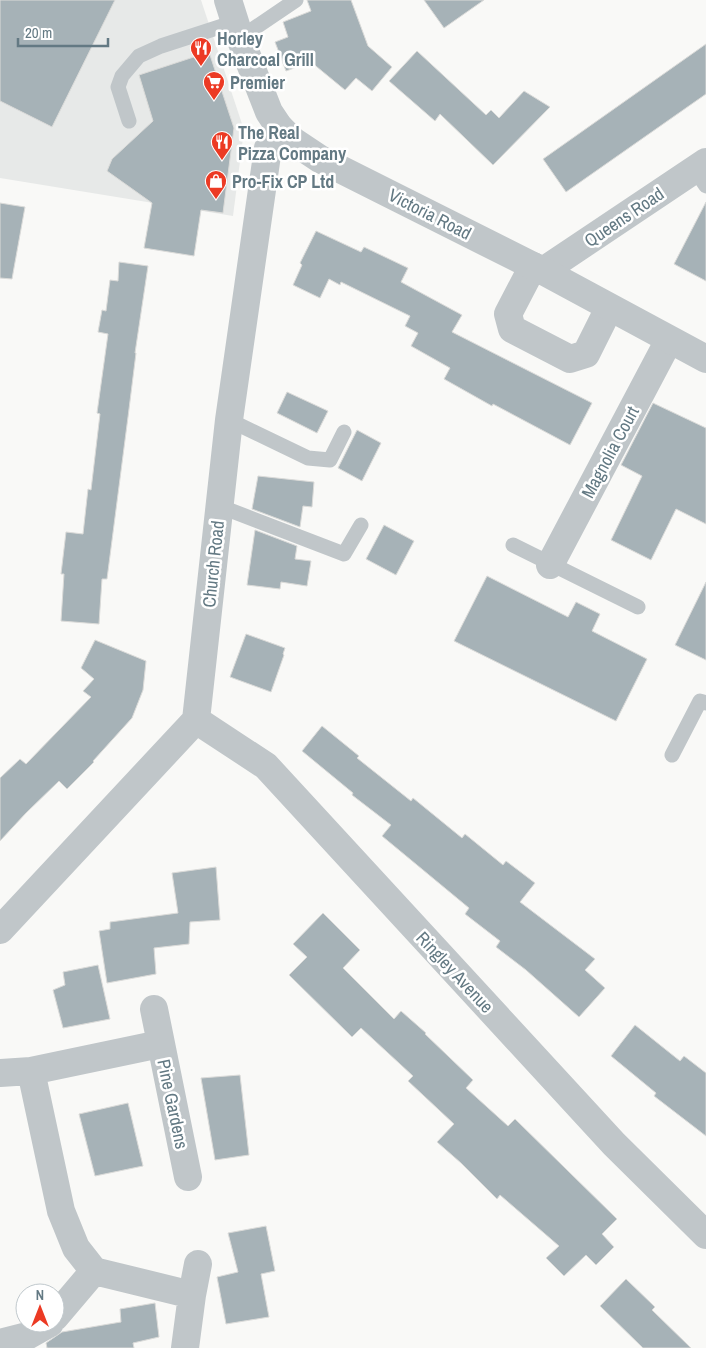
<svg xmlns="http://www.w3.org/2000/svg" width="706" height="1348" viewBox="0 0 706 1348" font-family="'Archivo Narrow',sans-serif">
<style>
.built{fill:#e7e9e8}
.building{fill:#a6b2b7;stroke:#dbdbd9}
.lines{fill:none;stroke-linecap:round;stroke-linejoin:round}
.service{stroke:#c0c6c9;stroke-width:15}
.minor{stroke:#c0c6c9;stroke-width:28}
.tertiary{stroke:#c0c6c9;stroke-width:28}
.labels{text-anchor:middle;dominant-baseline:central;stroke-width:5;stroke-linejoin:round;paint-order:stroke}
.poi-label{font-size:18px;font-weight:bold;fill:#637983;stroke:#fff;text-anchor:start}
.street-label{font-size:18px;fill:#637983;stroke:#fff}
</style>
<rect width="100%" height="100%" fill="#f9f9f7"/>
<path class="built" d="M0 0H201L244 130 233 216 0 178Z"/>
<path class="building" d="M0 0H115L52 127 0 101Z
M307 0H351L368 46 392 67 372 91 356 78 345 90 311 62 286 71 275 42 288 37 283 22 311 11Z
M424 0H484L444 28Z
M706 44V94L566 192 543 159Z
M417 51 486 115 491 110 499 118 524 91 550 107 493 165 440 114 435 121 389 81Z
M209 52 234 128 223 213 201 210 194 256 144 248 152 203 107 171 112 159 153 121 139 75Z
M706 202V281L674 264Z
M0 203 25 207 12 279 0 278Z
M316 231 361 252 364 247 408 268 401 282 462 315 452 332 592 403 570 445 493 404 492 406 444 379 450 368 411 346 418 333 405 326 410 316 341 282 340 285 329 279 320 298 293 285 302 265 300 263Z
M119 262 148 266 135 353H136L128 417 107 579H102L99 624 61 621 64 574H61L66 532 83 534 88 489 91 490 100 414 97 413 108 334 98 332 102 310 106 311 110 280 118 281Z
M287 392 328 411 317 433 277 413Z
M653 403 706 428V524L676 509 651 560 611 540 642 476 621 465Z
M357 430 381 443 362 481 338 468Z
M258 476 314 482 312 507 303 506 300 527 252 509Z
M384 525 414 541 396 575 366 559Z
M255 530 297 546 295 559 311 561 307 586 281 582 280 589 247 585Z
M487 576 568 617 576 602 600 614 592 631 647 659 616 721 454 641Z
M706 582V660L675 645Z
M246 634 285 648 283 654 284 655 271 692 230 677Z
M95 640 146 661 143 690 132 718 93 761 94 762 67 789 59 781 26 813 0 841V778L20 759 26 764 91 697 83 691 94 679 81 668Z
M322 726 359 756 357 758 411 801 413 798 462 838 465 834 503 865 506 861 535 883 520 902 595 959 585 970 605 988 579 1017 526 970 496 947 500 941 465 914 469 908 382 836 391 825 352 795 353 793 302 751Z
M216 867 220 920 190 922 189 944 154 948 156 974 107 983 99 931 110 929V922L178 913 172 873Z
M323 913 360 950 343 968 394 1019 401 1011 426 1033 425 1034 473 1080 466 1088 508 1126 515 1119 617 1219 602 1234 614 1247 596 1265 586 1255 564 1276 546 1258 559 1246 500 1195 497 1199 461 1163 437 1142 454 1124 408 1081 413 1076 361 1028 352 1037 289 975 307 957 293 944Z
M98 965 110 1019 63 1028 53 990 65 985 63 972Z
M635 1025 680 1061 684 1056 706 1073V1136L654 1096 656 1093 611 1056Z
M240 1075 249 1155 215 1160 201 1078Z
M128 1103 143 1166 95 1176 79 1114Z
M266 1226 275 1271 261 1274 269 1317 226 1324 217 1277 238 1272 228 1233Z
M626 1279 655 1307 652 1310 691 1348H643L600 1306Z
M155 1303 159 1337 133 1343 134 1348H47L46 1343 62 1332 121 1322 120 1309Z"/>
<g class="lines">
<path class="service" d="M240 38 296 0
M129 121 118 87 122 76 139 56 161 46 235 22
M695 170 706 186
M229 420 308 458 330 460 344 432
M219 506 344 554 361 525
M513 545 638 607
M672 755 700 701 706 703"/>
<path class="minor" d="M533 266 508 314 512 329 570 359 586 354 609 308
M543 271 706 162
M550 565 669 340
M196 720 266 766 614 1144 706 1235
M0 930 196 720 229 420 268 148 279 127
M154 1009 188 1177
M31 1071 61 1211 76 1248 94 1271
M0 1073 31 1071 160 1044
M55 1317 94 1271 192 1295
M0 1343 27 1336 50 1323
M185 1348 192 1295 198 1264"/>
<path class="tertiary" d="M228 0 240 38 269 112 279 127 293 141 320 159 543 271 706 359"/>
</g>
<defs>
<g id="restaurant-pin" transform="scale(1.125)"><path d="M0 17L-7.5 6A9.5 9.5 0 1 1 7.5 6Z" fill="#ec3a24" stroke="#fff"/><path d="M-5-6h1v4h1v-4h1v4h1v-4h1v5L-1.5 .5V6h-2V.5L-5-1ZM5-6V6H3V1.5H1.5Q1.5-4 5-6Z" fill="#fff"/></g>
<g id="supermarket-pin" transform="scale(1.125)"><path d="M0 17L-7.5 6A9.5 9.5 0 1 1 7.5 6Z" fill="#ec3a24" stroke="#fff"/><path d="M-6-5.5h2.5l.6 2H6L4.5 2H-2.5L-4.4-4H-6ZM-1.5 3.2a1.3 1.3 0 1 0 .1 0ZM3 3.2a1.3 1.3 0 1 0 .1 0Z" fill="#fff"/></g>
<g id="shop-pin" transform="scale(1.125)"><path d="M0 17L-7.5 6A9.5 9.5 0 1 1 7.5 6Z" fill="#ec3a24" stroke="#fff"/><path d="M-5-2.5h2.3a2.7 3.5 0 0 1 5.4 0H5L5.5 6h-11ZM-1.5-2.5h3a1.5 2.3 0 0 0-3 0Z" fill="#fff"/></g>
</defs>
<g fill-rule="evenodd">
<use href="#restaurant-pin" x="201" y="48"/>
<use href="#supermarket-pin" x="214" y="82"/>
<use href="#restaurant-pin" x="222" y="142"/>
<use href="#shop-pin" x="216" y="181"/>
</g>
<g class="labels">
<g class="poi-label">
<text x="217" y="38">Horley<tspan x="217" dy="21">Charcoal Grill</tspan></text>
<text x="230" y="82">Premier</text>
<text x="238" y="132">The Real<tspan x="238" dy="21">Pizza Company</tspan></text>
<text x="232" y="181">Pro-Fix CP Ltd</text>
</g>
<g class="street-label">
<text transform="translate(430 214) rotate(27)">Victoria Road</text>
<text transform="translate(624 217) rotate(-34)">Queens Road</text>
<text transform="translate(610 452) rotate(-62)">Magnolia Court</text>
<text transform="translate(213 564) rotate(-84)">Church Road</text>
<text transform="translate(455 972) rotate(47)">Ringley Avenue</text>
<text transform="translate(173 1104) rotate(78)">Pine Gardens</text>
</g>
</g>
<g transform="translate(40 1308)"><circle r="24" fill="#ffffff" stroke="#c1c9cd"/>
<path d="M0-4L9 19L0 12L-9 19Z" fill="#ec3a24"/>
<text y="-8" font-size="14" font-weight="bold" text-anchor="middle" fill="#637983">N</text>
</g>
<path d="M18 38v8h90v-8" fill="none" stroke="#637983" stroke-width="2.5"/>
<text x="25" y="38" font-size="15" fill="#637983" stroke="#ffffff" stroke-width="4" paint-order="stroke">20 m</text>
</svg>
